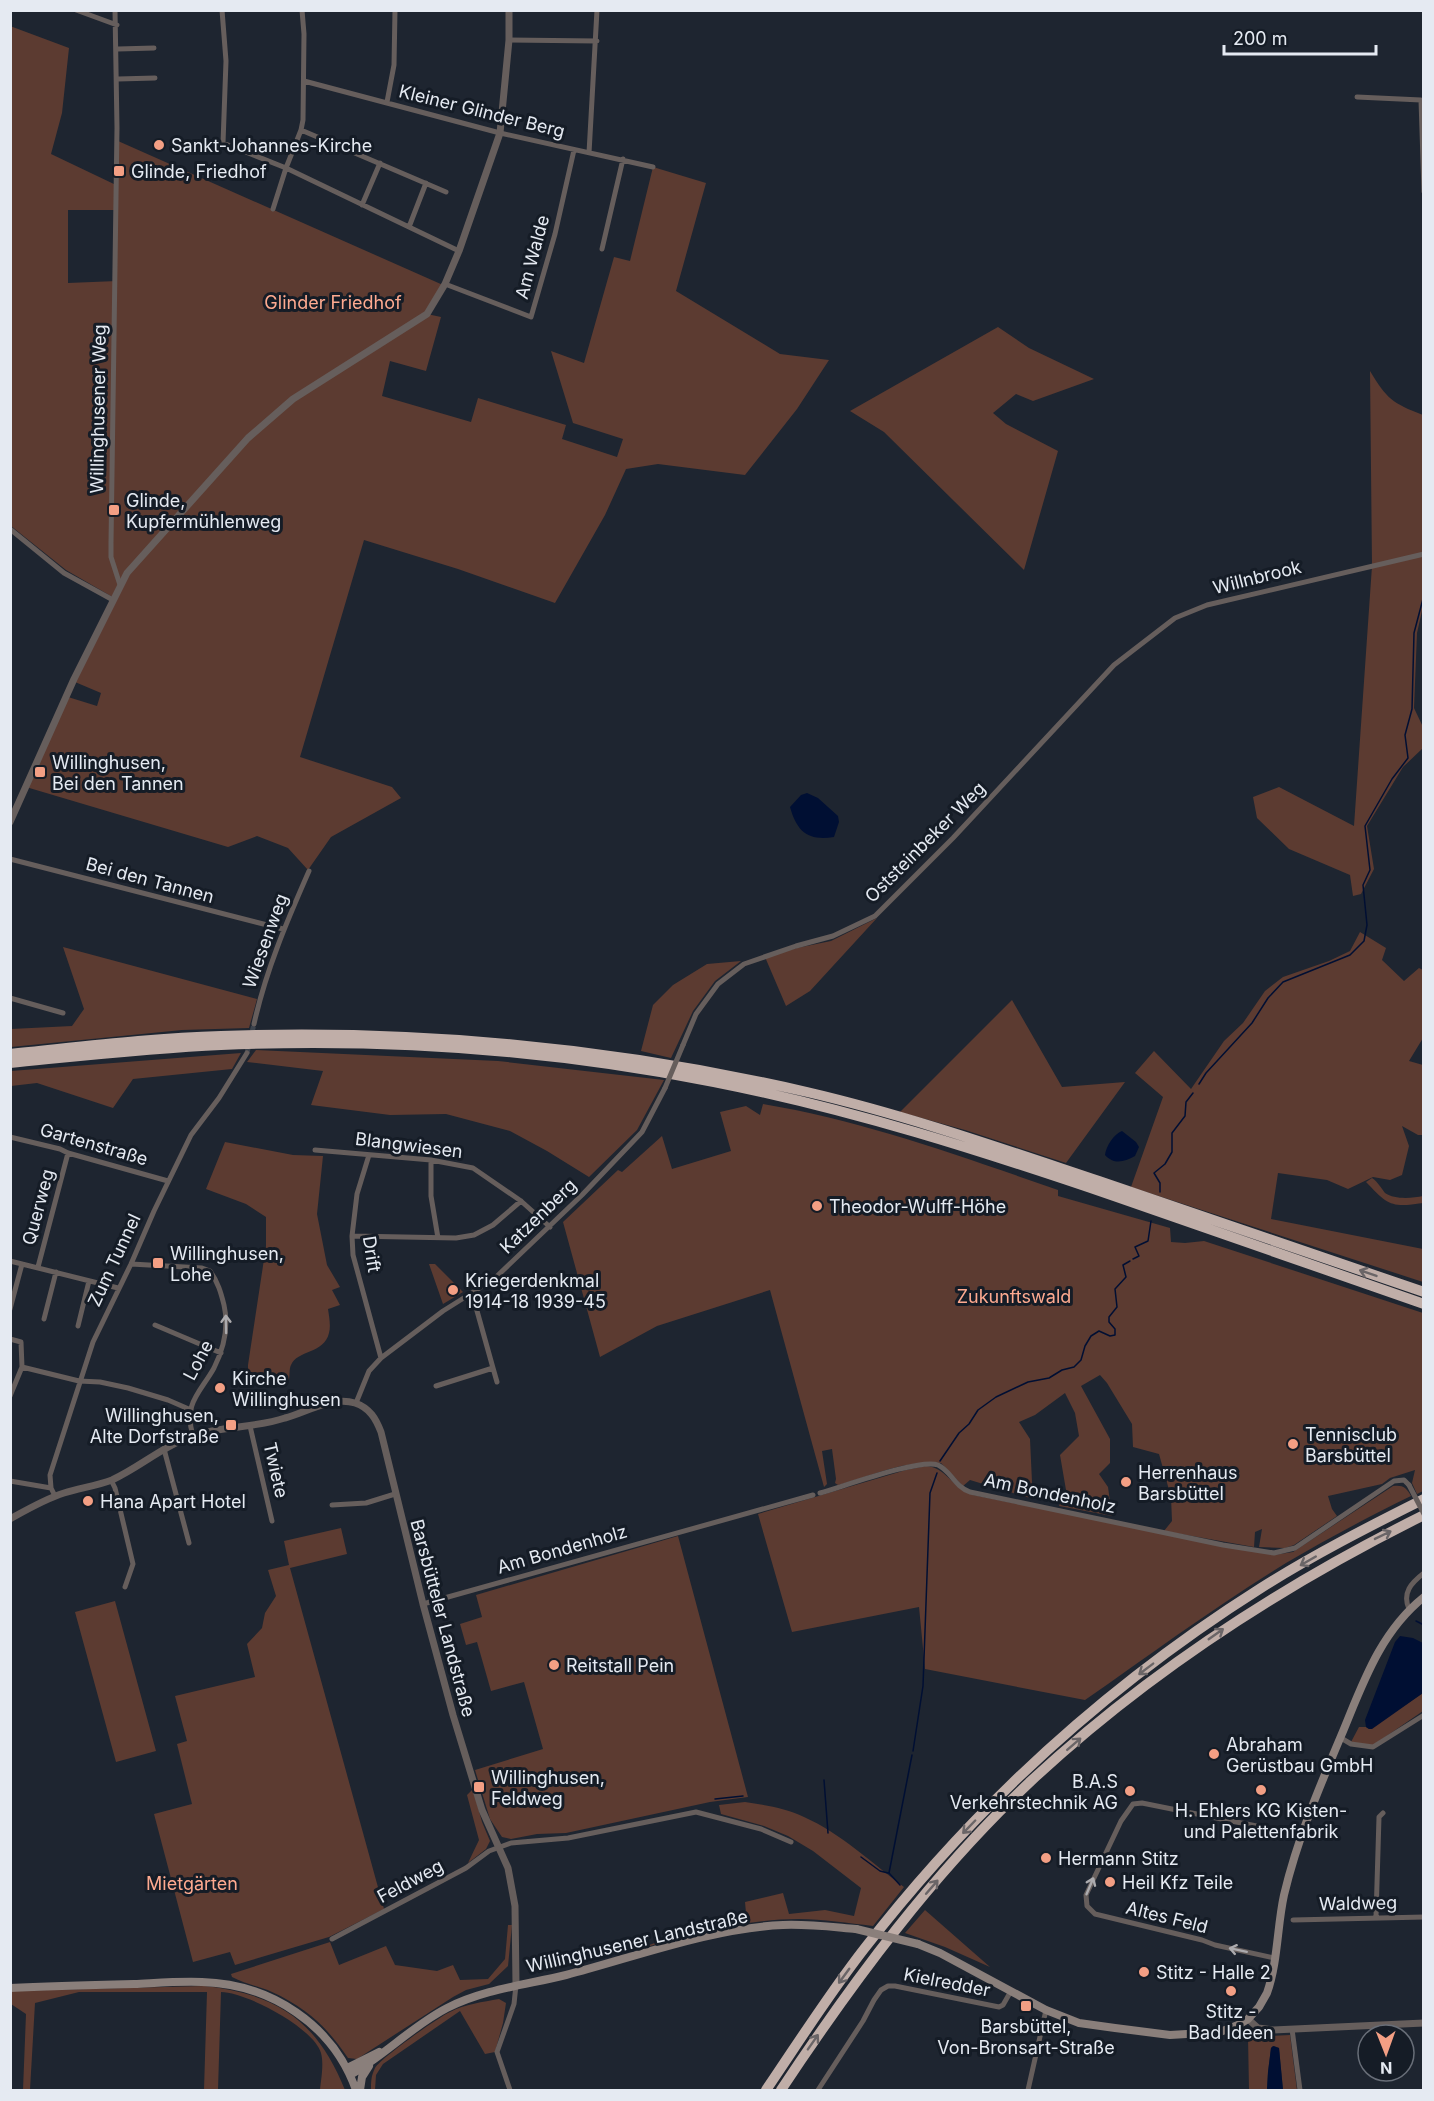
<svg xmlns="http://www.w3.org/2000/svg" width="1434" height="2101" viewBox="0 0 1434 2101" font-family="Inter,sans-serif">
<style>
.green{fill:#5c3b31;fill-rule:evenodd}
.water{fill:#000f33}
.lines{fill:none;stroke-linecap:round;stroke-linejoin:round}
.stream{stroke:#000f33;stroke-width:1.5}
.minor-tunnel{stroke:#3c434d;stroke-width:5;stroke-dasharray:5 2.5;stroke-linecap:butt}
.minor{stroke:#665e5c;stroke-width:5}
.tertiary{stroke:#665e5c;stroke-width:7}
.secondary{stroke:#8a7f7b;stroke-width:8}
.motorway{stroke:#c0aea8;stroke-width:10}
.minor-bridge{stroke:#665e5c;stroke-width:5}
.secondary-bridge{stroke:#8a7f7b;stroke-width:8}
.oneway{stroke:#6a6567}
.oneway2{stroke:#acabae}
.poi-dot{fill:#f39f84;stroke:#151c26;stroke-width:2}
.labels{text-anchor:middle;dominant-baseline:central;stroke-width:6;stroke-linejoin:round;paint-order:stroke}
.street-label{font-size:18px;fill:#e5eaf2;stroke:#151c26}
.poi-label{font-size:18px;fill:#e5eaf2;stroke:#151c26;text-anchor:start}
.park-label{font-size:18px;fill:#feaa90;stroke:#151c26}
</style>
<rect width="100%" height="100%" fill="#1e2530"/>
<path class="green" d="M10 26 69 48 62 113 51 154 116 185 118 141 443 285 427 314 441 317 426 371 390 361 382 396 471 422 478 398 566 425 562 439 617 457 623 439 573 423 551 351 584 363 614 257 630 261 653 167 706 183 676 291 780 354 829 360 797 409 745 475 658 464 626 469 605 515 555 603 458 569 364 540 300 757 392 787 401 798 331 837 308 870 288 848 257 836 228 847 26 787 68 697 97 706 101 693 75 682 116 599 66 570 11 526ZM117 195V281L68 283V210H116Z
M998 327 1029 348 1094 379 1033 401 1016 394 993 413 1006 424 1058 451 1024 570 884 432 850 411Z
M1370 371C1387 399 1392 403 1423 415L1424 602 1417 633 1414 708 1423 727V748L1403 767 1367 826 1374 869 1361 894 1353 896 1350 875 1289 849 1257 818 1253 797 1279 787 1354 826 1372 566Z
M877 918 810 991 786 1006 765 957 797 948 831 941Z
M1360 932 1386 948 1382 960 1404 981 1419 968 1423 970V1038L1409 1061 1423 1065V1135H1418L1402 1126 1409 1146 1402 1175 1390 1180 1373 1177 1348 1189 1327 1180 1278 1173 1271 1219 1423 1249V1282L1131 1187 1163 1097 1135 1073 1154 1051 1191 1089 1224 1041 1243 1023 1265 991 1283 977 1329 961 1350 951Z
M63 947 257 999 249 1028 182 1030 11 1047V1029L72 1026 84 1009Z
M741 961 715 981 693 1011 671 1058 641 1051 653 1005 673 985 707 964Z
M1012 1000 1062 1087 1125 1082 1066 1163 965 1130 900 1112Z
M256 1050 498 1061 664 1080 637 1130 589 1177 547 1151 510 1131 446 1114 390 1115 311 1105 323 1071 247 1062Z
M241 1053 232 1069 133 1079 113 1108 37 1083 11 1086V1071Z
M763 1104C864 1121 960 1156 1058 1190V1196L1170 1228 1171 1242 1185 1243 1204 1241 1423 1313V1491L1417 1494 1412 1483 1415 1470 1390 1478 1382 1484 1328 1496 1332 1509 1337 1516 1294 1545 1285 1548 1259 1547 1262 1529 1255 1532 1254 1547 1164 1531 1172 1521 1171 1497 1159 1454 1133 1447 1132 1424 1107 1383 1100 1375 1081 1386 1110 1439V1463L1099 1474 1108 1487 1112 1516 1059 1506 1066 1490 1060 1455 1079 1436 1075 1413 1065 1393 1035 1415 1019 1422 1030 1439 1032 1482 1030 1498 970 1480 963 1486 941 1463C907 1459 871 1476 838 1485L835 1483 836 1479 832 1449 822 1451 827 1484 824 1487 770 1290 657 1326 600 1357 563 1222 618 1170 622 1172 662 1136 672 1169 731 1151 720 1112 746 1106 760 1115Z
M225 1142 293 1155 323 1156 317 1214 327 1265 340 1287 332 1290 340 1305 328 1309C329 1316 331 1326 329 1333 324 1354 297 1350 291 1365 289 1369 290 1375 289 1380L275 1385 248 1382V1365L266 1246V1217L246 1204 206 1189Z
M1372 1178C1378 1182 1381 1188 1385 1193 1395 1200 1413 1198 1423 1196V1203C1391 1208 1388 1205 1366 1182Z
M429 1264H435L463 1292 443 1304Z
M926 1466C946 1467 952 1488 973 1495L1274 1555 1293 1552 1393 1486C1403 1485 1406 1487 1411 1496 1368 1517 1327 1539 1286 1563 1217 1605 1151 1654 1085 1700L925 1669 919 1607 792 1632 758 1514 906 1470Z
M341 1528 347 1554 290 1568 384 1909 329 1937 235 1965 230 1952 193 1962 154 1814 192 1804 177 1744 187 1741 175 1696 255 1677 247 1644 262 1628 265 1613 276 1596 268 1570 289 1565 284 1541Z
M678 1536 748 1797 710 1802 566 1833 537 1834 511 1839 502 1837 490 1819 475 1770 543 1749 524 1682 491 1691 477 1642 466 1645 460 1624 482 1617 476 1595Z
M115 1601 156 1751 116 1762 75 1612Z
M1423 1693V1711L1372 1746 1351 1742 1359 1727H1366L1369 1729Z
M473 1789 482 1822 490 1841 486 1849 468 1863 479 1840 467 1795Z
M745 1802C765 1805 786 1808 804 1817 840 1833 872 1863 904 1887L873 1926C848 1923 823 1919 799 1919 744 1919 692 1934 639 1949L686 1931 746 1913 745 1902 783 1893 789 1914 825 1910 854 1916 861 1888 813 1851 788 1836 764 1826 721 1814 719 1805Z
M925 1910 990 1967 945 1947 905 1933Z
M508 1925H512L508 1966 489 1984 466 1990 453 1997 357 2059 348 2058C327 2027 307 2008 272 1992 259 1986 245 1984 232 1977L231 1974 330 1942 339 1965 386 1946 395 1965 437 1971 453 1965 460 1980 488 1979 505 1959Z
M204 1986C278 1994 317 2021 345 2090H320C321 2080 324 2064 321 2053 314 2028 246 1992 221 1992L218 2090H204L207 1992H79L35 2003 30 2090H23L26 2014 11 2004 10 1991Z
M499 1999 506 2003 503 2023 495 2052 485 2054 460 2011 383 2064 376 2075 375 2090H371C371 2082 371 2076 375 2068 381 2058 437 2018 450 2012 465 2004 483 2002 499 1999Z
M1290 2035 1297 2090H1283L1279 2048 1274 2046 1271 2048 1268 2072 1267 2090H1249L1248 2037Z"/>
<path class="water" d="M807 793 818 798 838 816 839 822 834 837C808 841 797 832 790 807L801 795Z
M1122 1131 1136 1142 1139 1147 1135 1156C1124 1162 1114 1165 1105 1155 1106 1146 1114 1134 1122 1131Z
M1400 1636 1413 1638 1423 1643V1693L1372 1729H1369L1366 1727 1365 1720 1395 1642Z
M1273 2046 1279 2048 1283 2090H1267L1268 2072 1271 2048Z"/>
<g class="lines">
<path class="stream" d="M1199 1084 1206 1073 1252 1023 1268 998 1283 982 1350 955 1364 941 1367 925 1363 885 1370 870 1365 826 1392 779 1408 758 1405 735 1412 709 1414 633 1424 595
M1160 1192V1183L1154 1173 1165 1164 1172 1152V1133L1185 1116 1186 1102 1193 1093
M1133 1259 1139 1256 1135 1247 1148 1241 1151 1221
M940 1461 959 1433 969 1424 978 1410 996 1397 1028 1382 1049 1378 1062 1370 1074 1367 1081 1360 1085 1346 1091 1336 1099 1331 1110 1336 1115 1335V1329L1109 1322V1317L1117 1307 1115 1289 1126 1277 1123 1265 1130 1261
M1416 1621 1424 1625
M913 1751 923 1686 930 1493 937 1473
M824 1780 828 1833
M715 1799 743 1796
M861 1857 880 1871 888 1873
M900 1885 889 1873 912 1755"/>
<path class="minor-tunnel" d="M247 1053 254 1024"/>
<path class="minor" d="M76 10 117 25
M115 10 117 128 111 543V557L120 585
M222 10 226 61 223 143 286 168 459 251
M509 40 597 41
M118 49 154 48
M118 79 155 78
M304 81 500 133 653 167
M1357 97 1421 100
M1421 100 1424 192
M387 102 394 65 395 10
M301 130 446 192
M589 153 597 10
M362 205 380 163
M273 209 286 168 301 130 303 120 304 34 302 10
M409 227 426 183
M602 249 623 159
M445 284 531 317 555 234 574 150
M10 529 64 573 113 600
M10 859 283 929
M10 998 63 1013
M254 1024C266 970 287 921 309 871
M683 1045 696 1014 718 984 744 964 796 946 833 936 875 916 953 838 1114 665 1175 618 1207 605 1424 554
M10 1137 60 1149 68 1153 168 1181
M315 1150 431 1160 473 1168 521 1201 550 1227
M369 1155 357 1194 352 1236 353 1255 381 1358
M431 1160V1196L438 1238
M352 1236 456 1238 474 1235 493 1225 521 1201
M10 1261 118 1288
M131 1264 202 1268 210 1271C218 1282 221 1293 224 1305 229 1327 224 1348 214 1368 200 1393 183 1403 193 1436
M38 1267 68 1153
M10 1309 22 1264
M44 1319 56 1272
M155 1325 221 1353
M78 1326 89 1281
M10 1339 21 1342 22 1367
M493 1368 497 1382
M436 1386 493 1368 472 1293
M10 1396 22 1367 79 1381 100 1382 128 1388 168 1400 191 1410
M356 1403 369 1371 381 1358 443 1311 494 1279 582 1195 642 1132 665 1088
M250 1426 272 1521
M164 1449 189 1543
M111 1480 115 1488 133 1564 125 1587
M10 1481 51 1488
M820 1493C842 1487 920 1458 938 1465 951 1471 954 1486 970 1492L1223 1545 1274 1553 1295 1548 1394 1481 1404 1480 1409 1485
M55 1496 51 1488 50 1475 93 1342 131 1264 154 1211 191 1135 219 1098 247 1053
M332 1505 366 1503 395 1494
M423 1604 813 1495
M1409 1609C1402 1593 1411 1583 1424 1573
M1341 1738 1351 1744 1373 1747 1424 1715
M1376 1917 1379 1817 1383 1813
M1293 1920 1424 1917
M332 1939 466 1868 489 1851 511 1843 568 1838 696 1812 761 1829 791 1842
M1274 1958 1215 1945 1202 1940 1095 1914 1087 1906 1086 1895 1121 1821 1133 1804 1142 1803 1301 1835
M1292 2029 1300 2090
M510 2090 497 2052 514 2004 516 1985
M818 2090 863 2021 874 2000 881 1990 888 1986H895L999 2007 1003 2005 1011 1991
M1028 2090 1046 2010"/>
<path class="tertiary" d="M10 822 74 679 127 573 248 438 293 399 427 314 445 284 459 251 500 133 509 40V10
M10 1519C28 1509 45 1499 64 1493 80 1488 96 1486 112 1480 140 1467 163 1446 192 1436 222 1426 255 1428 285 1418 307 1412 332 1396 355 1403 370 1408 376 1419 381 1432L423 1604 453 1715 482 1810 508 1868 515 1906 516 1985
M1248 2019 1258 2028 1273 2030 1424 2023"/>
<path class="secondary" d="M918 1944 940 1953 1046 2010 1079 2023 1115 2028 1170 2035 1220 2032 1238 2025 1248 2019 1259 2007 1267 1993C1278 1962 1277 1927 1284 1895 1297 1840 1319 1788 1341 1736 1362 1686 1379 1633 1424 1597
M10 1988C52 1986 93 1985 134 1984 156 1983 180 1981 202 1982 271 1984 333 2025 356 2090
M347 2068 379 2052
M350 2075C384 2056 412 2026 447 2008 485 1989 525 1985 566 1975 635 1957 712 1928 783 1925 808 1924 832 1927 856 1929
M360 2090 362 2077 369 2066"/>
<path class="motorway" d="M10 1054C80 1047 151 1038 221 1036 418 1029 615 1048 807 1092 906 1115 1003 1149 1099 1181 1207 1218 1315 1255 1424 1292
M10 1063C81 1056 151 1048 221 1045 385 1038 553 1050 714 1082 851 1109 982 1151 1114 1196 1217 1231 1320 1267 1424 1304
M766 2090C798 2043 829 1994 864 1949 974 1807 1109 1684 1261 1588 1313 1555 1368 1527 1424 1499
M781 2090C854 1980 934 1872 1031 1781 1148 1672 1281 1586 1424 1515"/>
<path class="minor-bridge" d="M665 1088 683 1045
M1409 1485 1424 1514"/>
<path class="secondary-bridge" d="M856 1929 918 1944"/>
</g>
<defs><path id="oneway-shaft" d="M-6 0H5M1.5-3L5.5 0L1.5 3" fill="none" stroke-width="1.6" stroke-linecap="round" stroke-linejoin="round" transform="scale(1.5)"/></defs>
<g class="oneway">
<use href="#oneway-shaft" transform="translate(1368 1273) rotate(-161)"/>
<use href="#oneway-shaft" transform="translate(1383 1535) rotate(-26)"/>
<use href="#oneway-shaft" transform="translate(1308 1561) rotate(150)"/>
<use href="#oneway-shaft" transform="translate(1216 1634) rotate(-35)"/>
<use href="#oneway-shaft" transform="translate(1146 1669) rotate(143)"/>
<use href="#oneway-shaft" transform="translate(1074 1744) rotate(-41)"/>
<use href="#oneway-shaft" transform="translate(969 1827) rotate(134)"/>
<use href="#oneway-shaft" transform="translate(932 1887) rotate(-49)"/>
<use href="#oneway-shaft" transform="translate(844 1976) rotate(126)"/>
<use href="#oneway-shaft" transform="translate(813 2042) rotate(-55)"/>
</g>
<g class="oneway2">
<use href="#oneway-shaft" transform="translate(226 1324) rotate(-91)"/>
<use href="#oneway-shaft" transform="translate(1090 1886) rotate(-67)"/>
<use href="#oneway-shaft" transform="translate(1238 1950) rotate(-168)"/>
</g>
<g class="poi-dot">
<circle cx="159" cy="145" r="6"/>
<rect x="113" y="165" width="12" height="12" rx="3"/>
<rect x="108" y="504" width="12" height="12" rx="3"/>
<rect x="34" y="766" width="12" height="12" rx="3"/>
<circle cx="817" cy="1206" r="6"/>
<rect x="152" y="1257" width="12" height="12" rx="3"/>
<circle cx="453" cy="1290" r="6"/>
<circle cx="220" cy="1388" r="6"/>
<rect x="225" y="1419" width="12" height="12" rx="3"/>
<circle cx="1293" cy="1444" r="6"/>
<circle cx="1126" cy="1482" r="6"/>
<circle cx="88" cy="1501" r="6"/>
<circle cx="554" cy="1665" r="6"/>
<circle cx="1214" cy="1754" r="6"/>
<rect x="473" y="1781" width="12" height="12" rx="3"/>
<circle cx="1261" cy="1790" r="6"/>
<circle cx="1130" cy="1791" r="6"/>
<circle cx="1046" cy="1858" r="6"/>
<circle cx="1110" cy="1882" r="6"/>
<circle cx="1144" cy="1972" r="6"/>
<circle cx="1231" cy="1991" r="6"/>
<rect x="1020" y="2000" width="12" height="12" rx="3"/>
</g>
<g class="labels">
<g class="street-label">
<text transform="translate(482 111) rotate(14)">Kleiner Glinder Berg</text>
<text transform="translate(532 257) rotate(-75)">Am Walde</text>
<text transform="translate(98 409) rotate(-89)">Willinghusener Weg</text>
<text transform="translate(1257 577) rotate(-14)">Willnbrook</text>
<text transform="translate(925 842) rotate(-45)">Oststeinbeker Weg</text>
<text transform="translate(150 880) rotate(15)">Bei den Tannen</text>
<text transform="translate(265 941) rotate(-70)">Wiesenweg</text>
<text transform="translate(94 1144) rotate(16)">Gartenstraße</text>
<text transform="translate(409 1145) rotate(7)">Blangwiesen</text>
<text transform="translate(38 1207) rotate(-75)">Querweg</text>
<text transform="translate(538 1216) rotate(-44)">Katzenberg</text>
<text transform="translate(372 1254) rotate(81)">Drift</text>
<text transform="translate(114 1260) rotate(-65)">Zum Tunnel</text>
<text transform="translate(198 1360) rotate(-62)">Lohe</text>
<text transform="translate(276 1470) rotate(77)">Twiete</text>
<text transform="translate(1050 1493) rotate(12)">Am Bondenholz</text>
<text transform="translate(562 1549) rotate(-16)">Am Bondenholz</text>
<text transform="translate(443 1618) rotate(75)">Barsbütteler Landstraße</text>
<text transform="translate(410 1881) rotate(-28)">Feldweg</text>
<text transform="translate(1358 1903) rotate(-1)">Waldweg</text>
<text transform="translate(1167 1917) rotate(14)">Altes Feld</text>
<text transform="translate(637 1941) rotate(-13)">Willinghusener Landstraße</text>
<text transform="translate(947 1982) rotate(11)">Kielredder</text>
</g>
<g class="poi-label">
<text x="171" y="145">Sankt-Johannes-Kirche</text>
<text x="131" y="171">Glinde, Friedhof</text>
<text x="126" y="500">Glinde,<tspan x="126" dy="21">Kupfermühlenweg</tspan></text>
<text x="52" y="762">Willinghusen,<tspan x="52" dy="21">Bei den Tannen</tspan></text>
<text x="829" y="1206">Theodor-Wulff-Höhe</text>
<text x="170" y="1253">Willinghusen,<tspan x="170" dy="21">Lohe</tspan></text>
<text x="465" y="1280">Kriegerdenkmal<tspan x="465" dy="21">1914-18 1939-45</tspan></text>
<text x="232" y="1378">Kirche<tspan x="232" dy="21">Willinghusen</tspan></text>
<text x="219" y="1415" text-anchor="end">Willinghusen,<tspan x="219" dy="21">Alte Dorfstraße</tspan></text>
<text x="1305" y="1434">Tennisclub<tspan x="1305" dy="21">Barsbüttel</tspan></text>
<text x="1138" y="1472">Herrenhaus<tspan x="1138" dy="21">Barsbüttel</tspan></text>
<text x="100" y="1501">Hana Apart Hotel</text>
<text x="566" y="1665">Reitstall Pein</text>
<text x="1226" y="1744">Abraham<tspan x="1226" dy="21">Gerüstbau GmbH</tspan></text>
<text x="491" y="1777">Willinghusen,<tspan x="491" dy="21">Feldweg</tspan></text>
<text x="1118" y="1781" text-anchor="end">B.A.S<tspan x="1118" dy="21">Verkehrstechnik AG</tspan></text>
<text x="1261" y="1810" text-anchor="middle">H. Ehlers KG Kisten-<tspan x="1261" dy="21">und Palettenfabrik</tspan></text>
<text x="1058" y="1858">Hermann Stitz</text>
<text x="1122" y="1882">Heil Kfz Teile</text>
<text x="1156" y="1972">Stitz - Halle 2</text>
<text x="1231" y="2011" text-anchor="middle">Stitz -<tspan x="1231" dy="21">Bad Ideen</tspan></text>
<text x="1026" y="2026" text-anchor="middle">Barsbüttel,<tspan x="1026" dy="21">Von-Bronsart-Straße</tspan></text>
</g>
<g class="park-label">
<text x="333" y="302">Glinder Friedhof</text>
<text x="1014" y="1296">Zukunftswald</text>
<text x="192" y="1883">Mietgärten</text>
</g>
</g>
<rect width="1434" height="2101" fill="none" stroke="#e5eaf2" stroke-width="24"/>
<g transform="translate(1386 2053) rotate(179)"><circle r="28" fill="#151c26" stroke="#686e78" stroke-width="1.5"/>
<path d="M0-4.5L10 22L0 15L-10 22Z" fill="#f39f84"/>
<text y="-9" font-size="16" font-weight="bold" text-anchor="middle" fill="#e5eaf2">N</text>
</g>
<path d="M1224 45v9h152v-9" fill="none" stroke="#e5eaf2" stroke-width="3"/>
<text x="1233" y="45" font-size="18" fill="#e5eaf2" stroke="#151c26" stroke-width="4.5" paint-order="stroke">200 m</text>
</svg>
